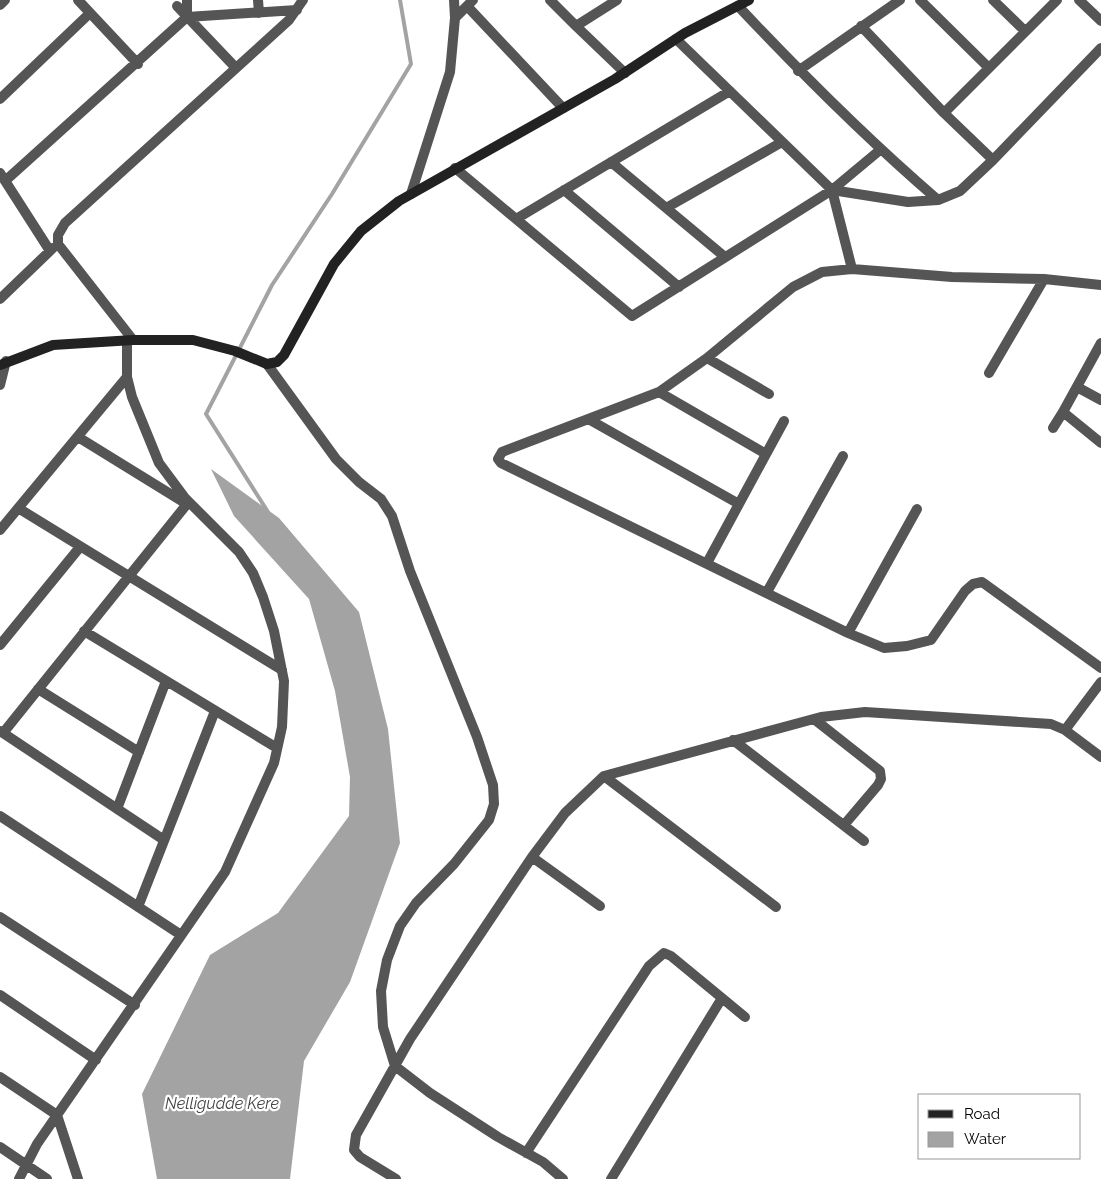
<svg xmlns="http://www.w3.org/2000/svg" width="1101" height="1179" viewBox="0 0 1101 1179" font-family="Raleway,sans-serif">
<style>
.water{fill:#a3a3a3}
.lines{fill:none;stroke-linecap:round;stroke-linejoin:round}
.stream{stroke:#a3a3a3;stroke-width:4}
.street{stroke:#555;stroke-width:10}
.secondary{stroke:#222;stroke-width:10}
.labels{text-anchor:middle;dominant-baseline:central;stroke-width:4.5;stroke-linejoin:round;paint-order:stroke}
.water-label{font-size:16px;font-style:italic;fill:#444;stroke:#fff}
</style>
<rect width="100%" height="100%" fill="#fff"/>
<path class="water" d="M211 469 279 518 359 612 388 729 400 843 350 982 304 1061 290 1179H157L142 1094 210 955 278 913 349 816 350 777 335 691 309 599 234 516Z"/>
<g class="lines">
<path class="stream" d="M268 512 206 414 272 285 332 194 411 64 400 0"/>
<path class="street" d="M78 0 138 64
M187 0V17
M258 0 259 13
M454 0 455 18
M550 0 576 26 617 0
M920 0 989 68
M993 0 1025 31
M1079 0 1101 21
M0 5 5 0
M177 6 236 68
M467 6 563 108
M738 6C802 74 867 139 938 200
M576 26 625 73
M861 26 944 113 993 160
M676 39 832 190 908 202 938 200 960 191 993 160 1101 48
M798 71 900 0
M0 99 90 13
M944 113 1057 0
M611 162 725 257
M455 168 632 316 832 190 880 150
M0 173 50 251
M5 181 187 17 297 10
M564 190 679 287
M832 190 852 269
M411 194 450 72 455 18 473 0
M666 208 782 142
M516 219 730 91
M1044 279 952 277 852 269 822 272 793 287 707 358 659 392 502 452 498 459 501 463 848 633 884 648 907 646 931 640 965 591 973 584 982 582 1101 668
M0 299 53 248
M133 340 58 244V235L65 223 289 20 303 0
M1101 343 1063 412 1101 443
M707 358 769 394
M267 364 336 459 359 482 381 499 392 516 410 571 477 737 493 785 494 804 489 820 454 864 416 903 400 926 387 960 381 991 383 1027 395 1066 430 1093 498 1137 543 1162 563 1179
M989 373 1044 279 1101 285
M0 385 6 361
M1077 387 1101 400
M659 392 766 454
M590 420 739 504
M1053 428 1063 412
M78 437 185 503
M18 508 282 670
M0 530 127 377
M707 563 784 421
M767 592 843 456
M84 631 277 748
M848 633 917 509
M0 645 80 547
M38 689 139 752
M814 719 880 771 881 779 878 785 844 825
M1065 730 1101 682
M0 731 164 840
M3 733 187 504
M733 740 864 841
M117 809 166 681
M0 816 181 935
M532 857 600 906
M138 907 215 711
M776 907 604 776 821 717 865 712 1051 724 1065 730 1101 757
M0 917 135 1005
M0 995 96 1060
M722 998 745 1017
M0 1077 57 1115 78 1179
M0 1147 47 1179
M526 1153 649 966 664 953 671 956 722 998 611 1179
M19 1179 37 1144 225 872 274 763 282 727 284 681 274 631 263 597 253 573 239 552 185 498 159 463 132 397 127 377V341
M396 1179 360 1157 354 1150 356 1135 410 1039 532 857 565 813 604 776"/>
<path class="secondary" d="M0 365 53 345 133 340H193L235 351 267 364 277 362 284 355 334 264 361 231 399 201 615 79 685 33 749 0"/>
</g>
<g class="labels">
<g class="water-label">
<text x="222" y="1103">Nelligudde Kere</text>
</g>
</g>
<rect x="918" y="1094" width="162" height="65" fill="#ffffff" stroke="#999999"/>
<rect x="928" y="1110" width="25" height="8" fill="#222222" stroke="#999999"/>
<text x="964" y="1119" font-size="15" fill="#000000">Road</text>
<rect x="928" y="1132" width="25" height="15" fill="#a3a3a3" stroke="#999999"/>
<text x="964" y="1144" font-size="15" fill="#000000">Water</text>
</svg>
